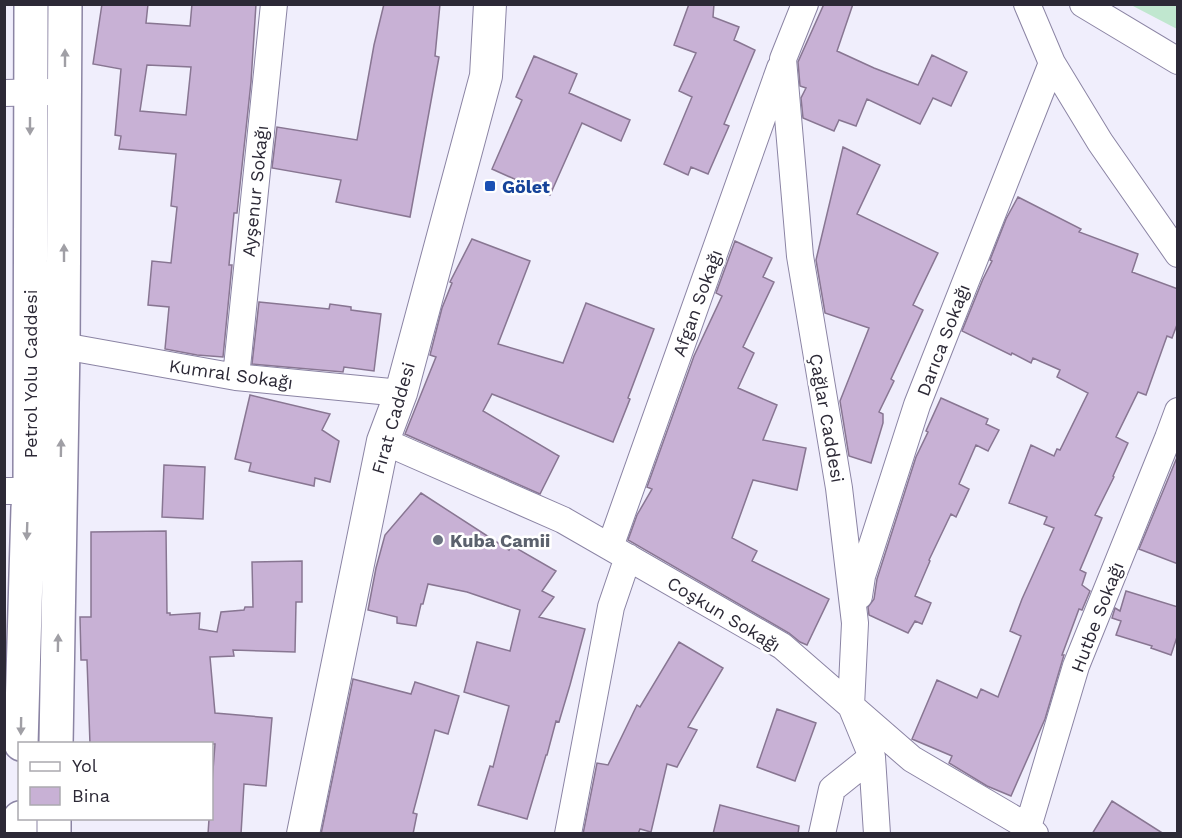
<svg xmlns="http://www.w3.org/2000/svg" width="1182" height="838" viewBox="0 0 1182 838" font-family="'Work Sans',sans-serif">
<style>
.green{fill:#c0e7cf}
.building{fill:#c8b1d5;stroke:#887692;stroke-width:1.5;fill-rule:evenodd}
.lines{fill:none;stroke-linecap:round;stroke-linejoin:round}
.minor-casing{stroke:#8b84a4;stroke-width:28}
.tertiary-casing{stroke:#8b84a4;stroke-width:34}
.secondary-casing{stroke:#8b84a4;stroke-width:36}
.minor{stroke:#fff;stroke-width:26}
.tertiary{stroke:#fff;stroke-width:32}
.secondary{stroke:#fff;stroke-width:33}
.oneway{fill:#a09fa5}
.transit-dot{fill:#1a4fb4;stroke:#fff;stroke-width:2}
.worship-dot{fill:#6b7280;stroke:#fff;stroke-width:2}
.labels{text-anchor:middle;dominant-baseline:central;stroke-width:5;stroke-linejoin:round;paint-order:stroke}
.transit-label{font-size:18px;font-weight:bold;fill:#164399;stroke:#fff;text-anchor:start}
.street-label{font-size:18px;fill:#2c2936;stroke:#fff}
.worship-label{font-size:18px;font-weight:bold;fill:#5b616d;stroke:#fff;text-anchor:start}
</style>
<rect width="100%" height="100%" fill="#f0eefc"/>
<path class="green" d="M1129 5H1177V29L1133 6Z"/>
<path class="building" d="M102 4H148L146 23 190 26 192 4H256L251 82 237 213H234L229 265H232L223 357 197 355 165 349 169 307 148 305 152 261 171 263 177 207 171 206 176 154 119 149 121 136 115 135 121 69 93 64ZM147 65 191 67 186 115 140 111Z
M384 4H440L435 56 439 57 410 217 336 202 341 180 272 168 277 127 357 140 374 45Z
M689 4H714L713 17 739 27 734 40 755 50 724 124 729 126 708 174 691 167 688 175 664 164 692 97 679 91 696 53 674 45Z
M824 4H853L837 51 874 68 918 85 932 55 967 72 951 106 933 98 920 124 867 99 856 126 839 120 834 131 803 118 801 98 806 88 800 86 798 62Z
M534 56 577 74 569 93 630 120 621 141 582 123 550 195 492 169 522 100 516 97Z
M843 147 880 165 857 214 938 253 913 305 923 310 891 379 894 381 879 412 883 414V423L871 463 849 456 840 401 869 328 825 313 816 260Z
M1018 197 1081 229 1079 232 1138 254 1132 272 1178 289V322L1172 338 1167 336 1146 395 1138 392 1116 437 1128 443 1113 476 1114 477 1095 515 1102 518 1080 570 1086 573 1082 585 1090 591 1082 610 1079 609 1062 655H1064L1045 719 1011 796 987 786 949 763 952 756 912 739 937 680 977 698 981 689 998 697 1021 636 1010 631 1022 599 1054 528 1044 524 1047 517 1009 503 1031 445 1054 456 1057 449 1060 450 1088 393 1057 377 1060 370 1033 358 1031 363 1012 353 1011 355 962 331 983 279 992 261 990 260 1006 219Z
M472 239 530 261 498 344 563 363 586 303 654 329 628 398 630 399 613 442 492 394 483 411 559 456 540 494 405 434 436 357 430 355 442 308 452 283 450 282Z
M735 241 772 258 763 277 774 282 743 347 754 353 738 388 777 405 763 440 806 448 797 490 753 480 732 538 757 551 752 561 829 599 807 645 800 642 789 633 628 540 637 515 652 489 647 487 694 356 722 296 716 293Z
M259 302 329 309 330 304 351 307V310L381 314 374 371 344 367 343 372 252 364Z
M250 395 330 414 322 430 339 441 330 482 315 478 314 486 249 471 251 463 235 459Z
M941 398 988 419 986 424 999 430 988 451 976 445 959 484 969 489 956 517 951 514 929 560 930 561 915 596 931 603 922 624 915 621 908 633 869 615 868 607 874 599 877 579 916 457 928 432 926 431Z
M1178 455V564L1139 549Z
M164 465 205 467 203 519 162 517Z
M421 493 509 550 511 545 556 571 542 591 554 597 539 617 585 629 570 685 559 722 556 721 547 755H546L527 819 478 805 490 766 493 767 509 706 464 692 477 642 510 651 520 610 467 592 428 584 423 604H421L416 626 397 623V617L368 610 376 568 385 535Z
M166 531 167 613H170V615L200 613 199 629 217 632 221 612 244 610 245 607H253L252 562 302 561V602H296L295 652 233 650 234 656 210 657 215 713 272 718 266 786 244 784 241 834H208L209 819H212V783L215 744H90L87 660H81L80 617H91V532Z
M1126 591 1178 607V634L1171 655 1151 648 1152 646 1116 635 1121 621 1112 618 1115 608 1120 611Z
M679 642 723 668 688 727 697 730 677 767 667 764 651 832 640 829 638 834H583L597 763 608 765 637 705 640 707Z
M353 679 411 694 415 682 459 696 448 734 435 730 413 813 417 814 413 834H321Z
M777 709 816 723 795 781 757 767Z
M1112 801 1164 834H1092Z
M720 805 799 826 798 834H713Z"/>
<g class="lines">
<g class="minor-casing">
<path id="minor" d="M805 4 783 59 800 256 839 488 855 623 851 706 872 757 877 834
M1027 4 1052 63 1100 142 1178 254
M1083 4 1178 61
M4 93 50 92
M63 346 236 377 401 393
M236 377 274 4
M383 441 563 520 782 646 912 759 1028 827 1035 834
M4 491H48
M610 547 780 68
M859 596 862 576 917 405 1052 63
M1028 827 1076 666 1168 438 1178 411
M568 834 611 607 628 557
M822 834 832 789 872 757"/>
</g>
<g class="tertiary-casing">
<path id="tertiary" d="M303 834 383 441 401 393 486 76 490 4"/>
</g>
<g class="secondary-casing">
<path id="secondary" d="M21 744 28 508 30 491 31 4
M56 744 63 346 65 4
M20 834V818
M54 834V818"/>
</g>
<use href="#minor" class="minor"/>
<use href="#tertiary" class="tertiary"/>
<use href="#secondary" class="secondary"/>
</g>
<defs><path id="oneway-solid" d="M-6-.8H1V-3.2L6.5 0L1 3.2V.8H-6Z" transform="scale(1.5)"/></defs>
<g class="oneway">
<use href="#oneway-solid" transform="translate(65 58) rotate(-90)"/>
<use href="#oneway-solid" transform="translate(30 126) rotate(90)"/>
<use href="#oneway-solid" transform="translate(64 253) rotate(-90)"/>
<use href="#oneway-solid" transform="translate(61 448) rotate(-89)"/>
<use href="#oneway-solid" transform="translate(27 531) rotate(92)"/>
<use href="#oneway-solid" transform="translate(58 643) rotate(-89)"/>
<use href="#oneway-solid" transform="translate(21 726) rotate(91)"/>
</g>
<rect class="transit-dot" x="484" y="180" width="12" height="12" rx="3"/>
<circle class="worship-dot" cx="438" cy="540" r="6"/>
<g class="labels">
<g class="transit-label">
<text x="502" y="186">Gölet</text>
</g>
<g class="street-label">
<text transform="translate(255 191) rotate(-84)">Ayşenur Sokağı</text>
<text transform="translate(697 303) rotate(-70)">Afgan Sokağı</text>
<text transform="translate(943 340) rotate(-69)">Darıca Sokağı</text>
<text transform="translate(30 374) rotate(-90)">Petrol Yolu Caddesi</text>
<text transform="translate(231 374) rotate(8)">Kumral Sokağı</text>
<text transform="translate(393 418) rotate(-74)">Fırat Caddesi</text>
<text transform="translate(827 418) rotate(80)">Çağlar Caddesi</text>
<text transform="translate(724 614) rotate(31)">Coşkun Sokağı</text>
<text transform="translate(1097 617) rotate(-69)">Hutbe Sokağı</text>
</g>
<g class="worship-label">
<text x="450" y="540">Kuba Camii</text>
</g>
</g>
<rect width="1182" height="838" fill="none" stroke="#2c2936" stroke-width="12"/>
<rect x="18" y="742" width="195" height="78" fill="#ffffff" stroke="#aba9af" stroke-width="1.5"/>
<rect x="30" y="762" width="30" height="9" fill="#ffffff" stroke="#aba9af" stroke-width="1.5"/>
<text x="72" y="772" font-size="18" fill="#2c2936">Yol</text>
<rect x="30" y="787" width="30" height="18" fill="#c8b1d5" stroke="#aba9af" stroke-width="1.5"/>
<text x="72" y="802" font-size="18" fill="#2c2936">Bina</text>
</svg>
